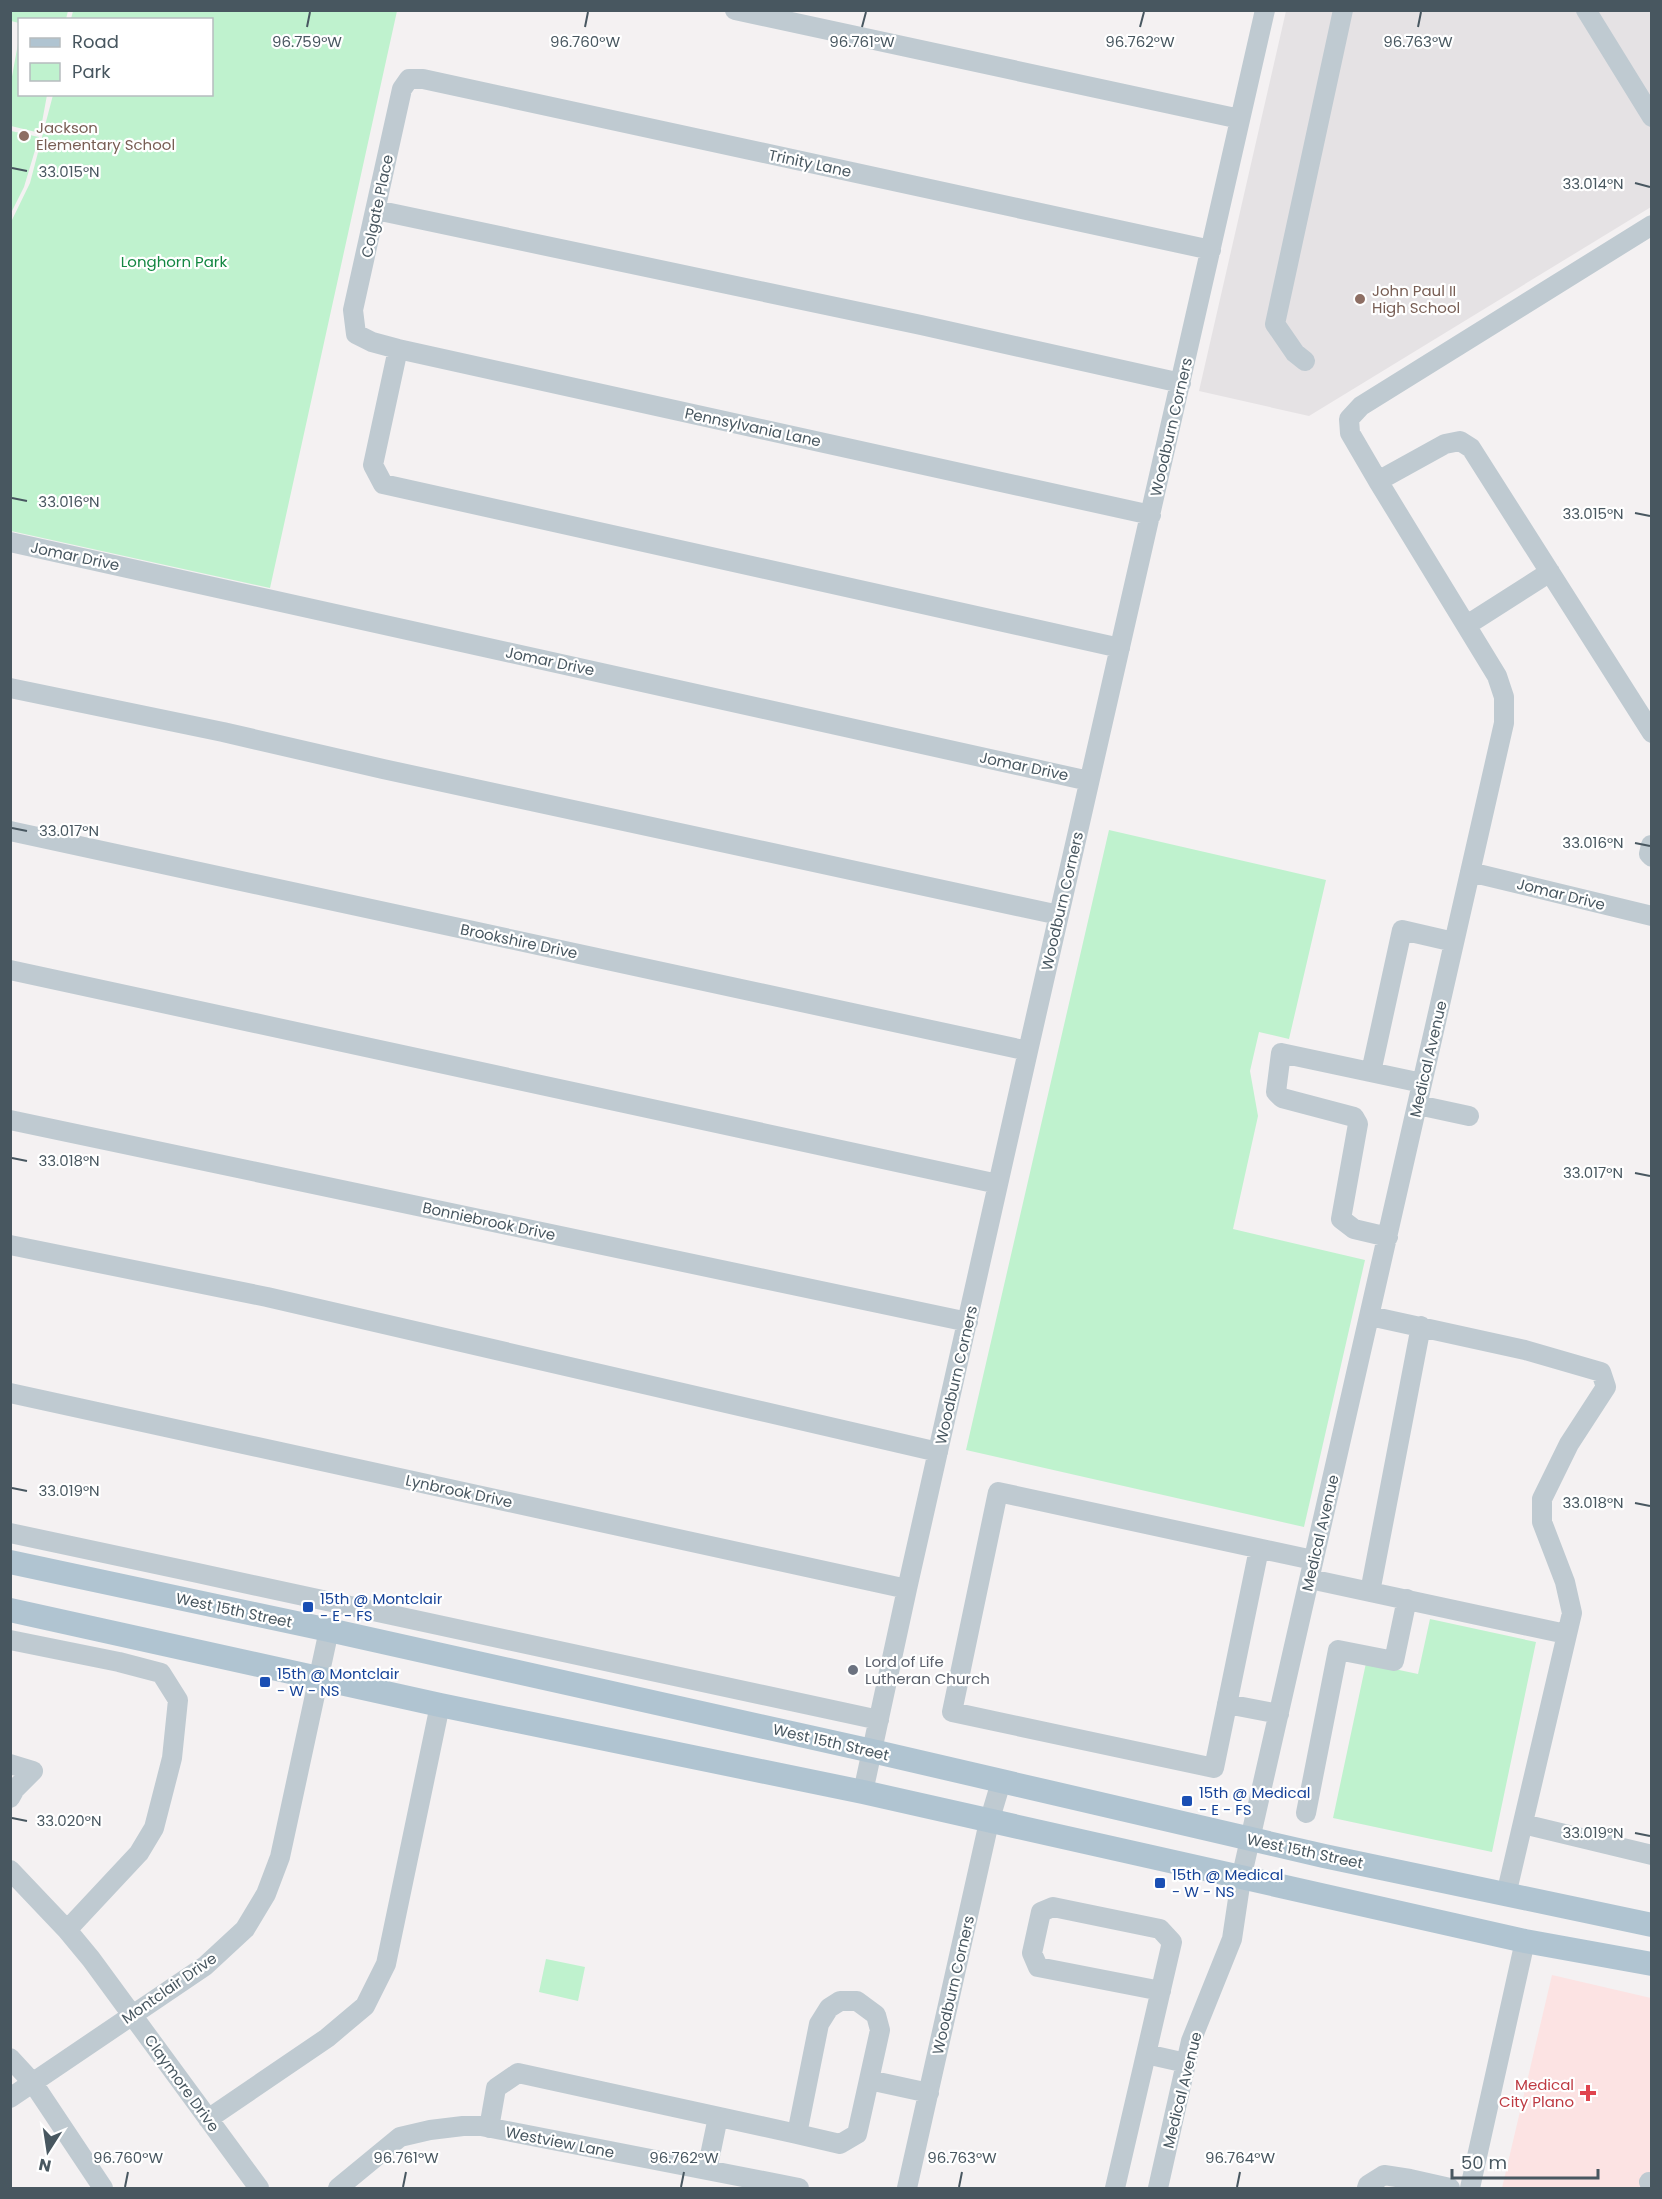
<svg xmlns="http://www.w3.org/2000/svg" width="1662" height="2199" viewBox="0 0 1662 2199" font-family="Poppins,sans-serif">
<style>
.education{fill:#e5e2e4}
.medical{fill:#fce3e3}
.green{fill:#bff2ce}
.lines{fill:none;stroke-linecap:round;stroke-linejoin:round}
.minor{stroke:#bfcad1;stroke-width:20}
.major{stroke:#b0c4d1;stroke-width:24}
.ticks{fill:none;stroke:#485760;stroke-width:2}
.education-dot{fill:#8d6e63;stroke:#fff;stroke-width:2}
.transit-dot{fill:#1a4fb4;stroke:#fff;stroke-width:2}
.worship-dot{fill:#6b7280;stroke:#fff;stroke-width:2}
.health-dot{fill:#e0444e;stroke:#fff;stroke-width:2}
.labels{text-anchor:middle;dominant-baseline:central;stroke-width:4.5;stroke-linejoin:round;paint-order:stroke}
.education-label{font-size:15px;fill:#785e54;stroke:#fff;text-anchor:start}
.street-label{font-size:15px;fill:#485760;stroke:#fff}
.park-label{font-size:15px;fill:#138742;stroke:#fff}
.transit-label{font-size:15px;fill:#164399;stroke:#fff;text-anchor:start}
.worship-label{font-size:15px;fill:#5b616d;stroke:#fff;text-anchor:start}
.health-label{font-size:15px;fill:#be3a42;stroke:#fff;text-anchor:end}
.ticks-label{font-size:15px;text-anchor:middle;fill:#485760;stroke:#fff;stroke-width:4.5;stroke-linejoin:round;paint-order:stroke}
</style>
<rect width="100%" height="100%" fill="#f4f1f2"/>
<path class="education" d="M1286 11H1651V207L1309 416 1199 391Z"/>
<path class="medical" d="M1552 1975 1651 1998V2188H1502Z"/>
<path class="green" d="M11 10H68V11L66 19 20 20 19 23 11 21Z
M73 11H397L270 588 11 531V222L30 183 53 95 212 94V20L71 19Z
M19 38 20 94 47 95 40 133 11 126V82Z
M11 131 39 137 24 187 11 213Z
M1109 830 1326 880 1289 1039 1259 1032 1250 1071 1258 1116 1233 1229 1365 1260 1304 1527 966 1450Z
M1430 1619 1536 1642 1492 1852 1333 1818 1366 1663 1418 1674Z
M546 1959 585 1967 578 2001 539 1992Z"/>
<g class="lines">
<path class="minor" d="M735 10 1240 119
M1586 10 1652 117
M376 210 921 325 1181 383
M1652 225 1361 406 1349 419 1350 433 1378 481 1445 444 1460 441 1471 448 1652 733
M398 349 373 465 383 484 1120 648
M1305 361 1295 353 1275 324 1343 10
M1151 515 398 349 372 342 356 334 353 310 402 89 409 79H423L1211 250
M10 542 1089 781
M1467 625 1550 572
M10 688 223 732 383 769 1059 915
M10 831 1028 1051
M1651 845 1649 854 1652 857
M1470 872 1652 916
M10 970 998 1184
M1371 1072 1402 930 1454 942
M1418 1105 1469 1116
M10 1120 968 1322
M1388 1237 1354 1229 1341 1219 1358 1124 1354 1117 1282 1098 1276 1092 1281 1053 1422 1083
M10 1245 267 1297 938 1452
M1370 1316 1525 1350 1601 1372 1606 1387 1569 1444 1542 1499V1522L1565 1582 1572 1613 1506 1895
M10 1393 907 1589
M10 1533C300 1594 589 1660 879 1720
M1259 1549 1214 1768 952 1712 998 1492 1313 1560
M1310 1579 1566 1634
M1370 1592 1421 1326
M10 1640 119 1662 161 1673 178 1700 172 1758 154 1828 139 1853 67 1930
M1227 1704 1279 1714
M10 1764 33 1771 15 1789 10 1798
M863 1792 907 1589 1028 1051 1265 10
M1306 1813 1338 1650 1394 1661 1407 1599
M1523 1824 1652 1855
M10 1870 67 1930 91 1959 259 2188
M1146 2054 1186 2063
M10 2058 33 2083 103 2188
M10 2098 205 1966 245 1929 266 1894 280 1857 329 1630
M208 2119 327 2038 365 2006 386 1964 440 1705
M489 2128 496 2088 518 2073 797 2134 819 2024 829 2008 840 2001H857L876 2015 880 2030 869 2080 929 2093
M797 2134 840 2144 857 2134 869 2080
M707 2170 718 2117
M1649 2182 1652 2183
M338 2188 400 2137 430 2130 463 2126H481L799 2188
M907 2188 989 1822 1001 1782
M1115 2188 1172 1942 1160 1929 1053 1907 1041 1912 1032 1953 1038 1967 1161 1991
M1158 2188 1191 2041 1232 1939 1241 1879 1504 723V697L1497 676 1378 481
M1367 2188 1368 2185 1384 2175 1410 2179 1450 2188
M1470 2188 1525 1941"/>
<path class="major" d="M10 1562 329 1630 872 1751 1324 1856 1652 1925
M10 1610 440 1705 863 1792 1525 1941 1652 1964"/>
</g>
<path class="ticks" d="M307 27 310 12M585 27 588 12M862 27 866 12M1140 27 1144 12M1418 27 1421 12M12 168 27 171M1635 183 1650 187M12 498 27 501M1635 513 1650 516M12 828 27 831M1635 843 1650 846M12 1158 27 1161M1635 1173 1650 1176M12 1488 27 1491M1635 1503 1650 1506M12 1818 27 1821M1635 1833 1650 1836M125 2187 128 2172M403 2187 406 2172M681 2187 684 2172M959 2187 962 2172M1237 2187 1240 2172"/>
<g class="education-dot">
<circle cx="24" cy="136" r="6"/>
<circle cx="1360" cy="299" r="6"/>
</g>
<g class="transit-dot">
<rect x="302" y="1601" width="12" height="12" rx="3"/>
<rect x="259" y="1676" width="12" height="12" rx="3"/>
<rect x="1181" y="1795" width="12" height="12" rx="3"/>
<rect x="1154" y="1877" width="12" height="12" rx="3"/>
</g>
<circle class="worship-dot" cx="853" cy="1670" r="6"/>
<path class="health-dot" d="M1585 2084h6v6h6v6h-6v6h-6v-6h-6v-6h6z"/>
<g class="labels">
<g class="education-label">
<text x="36" y="127">Jackson<tspan x="36" dy="17">Elementary School</tspan></text>
<text x="1372" y="290">John Paul II<tspan x="1372" dy="17">High School</tspan></text>
</g>
<g class="street-label">
<text transform="translate(810 163) rotate(12)">Trinity Lane</text>
<text transform="translate(377 206) rotate(-78)">Colgate Place</text>
<text transform="translate(753 427) rotate(12)">Pennsylvania Lane</text>
<text transform="translate(1171 427) rotate(-77)">Woodburn Corners</text>
<text transform="translate(75 556) rotate(12)">Jomar Drive</text>
<text transform="translate(550 661) rotate(12)">Jomar Drive</text>
<text transform="translate(1024 766) rotate(12)">Jomar Drive</text>
<text transform="translate(1561 894) rotate(14)">Jomar Drive</text>
<text transform="translate(1062 901) rotate(-77)">Woodburn Corners</text>
<text transform="translate(519 941) rotate(12)">Brookshire Drive</text>
<text transform="translate(1428 1059) rotate(-77)">Medical Avenue</text>
<text transform="translate(489 1221) rotate(12)">Bonniebrook Drive</text>
<text transform="translate(956 1375) rotate(-77)">Woodburn Corners</text>
<text transform="translate(459 1491) rotate(12)">Lynbrook Drive</text>
<text transform="translate(1320 1533) rotate(-77)">Medical Avenue</text>
<text transform="translate(234 1610) rotate(12)">West 15th Street</text>
<text transform="translate(831 1742) rotate(13)">West 15th Street</text>
<text transform="translate(1305 1851) rotate(12)">West 15th Street</text>
<text transform="translate(953 1985) rotate(-77)">Woodburn Corners</text>
<text transform="translate(169 1988) rotate(-35)">Montclair Drive</text>
<text transform="translate(182 2083) rotate(54)">Claymore Drive</text>
<text transform="translate(1182 2090) rotate(-76)">Medical Avenue</text>
<text transform="translate(560 2142) rotate(11)">Westview Lane</text>
</g>
<g class="park-label">
<text x="174" y="261">Longhorn Park</text>
</g>
<g class="transit-label">
<text x="320" y="1598">15th @ Montclair<tspan x="320" dy="17">- E - FS</tspan></text>
<text x="277" y="1673">15th @ Montclair<tspan x="277" dy="17">- W - NS</tspan></text>
<text x="1199" y="1792">15th @ Medical<tspan x="1199" dy="17">- E - FS</tspan></text>
<text x="1172" y="1874">15th @ Medical<tspan x="1172" dy="17">- W - NS</tspan></text>
</g>
<g class="worship-label">
<text x="865" y="1661">Lord of Life<tspan x="865" dy="17">Lutheran Church</tspan></text>
</g>
<g class="health-label">
<text x="1574" y="2084">Medical<tspan x="1574" dy="17">City Plano</tspan></text>
</g>
</g>
<g class="ticks-label">
<text x="307" y="47">96.759°W</text>
<text x="585" y="47">96.760°W</text>
<text x="862" y="47">96.761°W</text>
<text x="1140" y="47">96.762°W</text>
<text x="1418" y="47">96.763°W</text>
<text x="69" y="177">33.015°N</text>
<text x="1593" y="189">33.014°N</text>
<text x="69" y="507">33.016°N</text>
<text x="1593" y="519">33.015°N</text>
<text x="69" y="836">33.017°N</text>
<text x="1593" y="848">33.016°N</text>
<text x="69" y="1166">33.018°N</text>
<text x="1593" y="1178">33.017°N</text>
<text x="69" y="1496">33.019°N</text>
<text x="1593" y="1508">33.018°N</text>
<text x="69" y="1826">33.020°N</text>
<text x="1593" y="1838">33.019°N</text>
<text x="128" y="2163">96.760°W</text>
<text x="406" y="2163">96.761°W</text>
<text x="684" y="2163">96.762°W</text>
<text x="962" y="2163">96.763°W</text>
<text x="1240" y="2163">96.764°W</text>
</g>
<rect width="1662" height="2199" fill="none" stroke="#485760" stroke-width="24"/>
<rect x="18" y="18" width="195" height="78" fill="#ffffff" stroke="#b6bcbf" stroke-width="1.5"/>
<rect x="30" y="38" width="30" height="9" fill="#b0c4d1" stroke="#b6bcbf" stroke-width="1.5"/>
<text x="72" y="48" font-size="18" fill="#485760">Road</text>
<rect x="30" y="63" width="30" height="18" fill="#bff2ce" stroke="#b6bcbf" stroke-width="1.5"/>
<text x="72" y="78" font-size="18" fill="#485760">Park</text>
<g transform="translate(48 2151) rotate(192)" stroke="#ffffff" stroke-width="4.5" paint-order="stroke">
<path d="M0-4.5L10 22L0 15L-10 22Z" fill="#485760"/>
<text y="-9" font-size="16" font-weight="bold" text-anchor="middle" fill="#485760">N</text>
</g>
<path d="M1452 2169v9h146v-9" fill="none" stroke="#485760" stroke-width="3"/>
<text x="1461" y="2169" font-size="18" fill="#485760" stroke="#ffffff" stroke-width="4.5" paint-order="stroke">50 m</text>
</svg>
